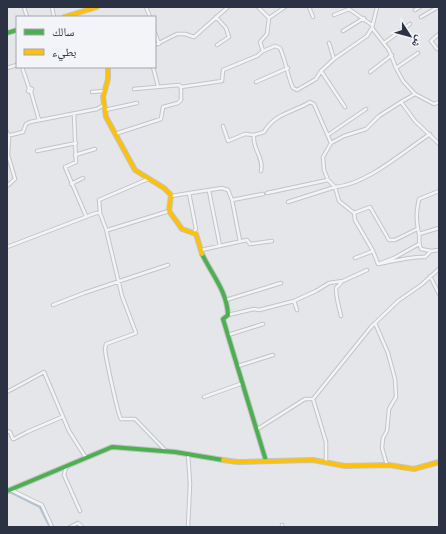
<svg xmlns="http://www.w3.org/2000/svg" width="446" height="534" viewBox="0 0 446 534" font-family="Figtree,'Noto Naskh Arabic',sans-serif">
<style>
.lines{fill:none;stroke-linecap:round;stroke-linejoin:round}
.canal{stroke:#b2c1d4;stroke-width:2.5}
.street-casing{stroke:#c2c4c7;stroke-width:4.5}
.fast-casing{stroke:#c2c4c7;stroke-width:6}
.slow-casing{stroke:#c2c4c7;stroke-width:6}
.street{stroke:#f3f4f6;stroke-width:2.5}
.fast{stroke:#4caf50;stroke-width:4}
.slow{stroke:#ffc107;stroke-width:4}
</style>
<rect width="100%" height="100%" fill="#e4e6e9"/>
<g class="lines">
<path class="canal" d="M7 493 10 492 40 507 50 527"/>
<g class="street-casing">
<path id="street" d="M24 7 27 17
M52 7 54 17
M146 7 150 17
M258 7 269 18
M309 7 313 17
M377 7 372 28 389 50 396 68 403 81 415 94 401 102 415 121 439 144
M415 10 420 7
M334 15 349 9 372 25
M216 17 226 28 229 37 217 45
M421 17 438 7
M343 31 364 18
M155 33 159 44
M329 43 334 59
M384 43 410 24
M155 45 177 34H185L194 37 228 7
M437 49 431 41 439 34
M263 51 260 42 267 34 269 18 285 7
M22 67 29 88 28 91 31 92 32 89 29 88
M153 67 158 86
M7 68 17 65
M396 68 418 53
M321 71 345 107
M370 72 392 55
M256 82 288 68
M134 89 179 85 181 87
M31 92 39 120
M92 92 104 91
M415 94 434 104 439 102
M105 110 137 103
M74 114 76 162 65 167 86 216
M223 126 228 141 245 134 254 135 264 132C275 113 294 112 310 102L314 104 331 143 323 157 324 170 328 180 335 187 339 201 354 213 355 220 373 251 355 258
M7 132 9 136 8 155 15 179 7 186
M115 134 161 119 163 107 178 103 181 100V87L222 81 223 70 257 56 263 51 275 46 280 48C286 61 287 75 293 88L297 90 316 79 321 71 334 59 367 36 372 28
M254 135C252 149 264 157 261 171
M328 135 366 109
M7 136 23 132 26 124 30 122 97 109 104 105
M331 143 344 136 366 129 379 116 401 102
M37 151 76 143
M75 155 95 149
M71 184 83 178
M209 191 220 246
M189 193 196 229 194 232
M267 193 328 180
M171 196 222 188 228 190 232 200 263 194
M232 200 240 241
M288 202 335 187C366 185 404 151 430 134
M100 213 99 200 148 179
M354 213 370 207 389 240H395L417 229
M106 229 122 296 136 333 106 344 105 349C106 359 118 415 121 419H135L166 451
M419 234 439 228
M7 247 96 213H100L106 229 108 230 169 211
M201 250 247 240 250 244 272 241
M373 251 378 264 394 258 419 244
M431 251 421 249C418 243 420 240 419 234 416 220 416 213 419 199L439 191
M378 264C393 262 409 256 425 257L431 251 439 250
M430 276 439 294
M226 300 281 283
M294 301 316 291 329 283 343 281 367 270
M53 305 84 293 168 265
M228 315 254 309 259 310 294 301 297 310
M341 316C339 306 336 299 336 288L341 283
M375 323 388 353 395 379 396 397 389 409 387 431 383 438 382 448 387 465
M228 335 263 324
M238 366 273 355
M7 392 44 372 69 431 86 458
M204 397 243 383
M313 399 326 442V462
M256 430 305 399H313L371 327 398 301 421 285 439 269
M7 431 10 432 13 439H14L27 432 62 417
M66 467 64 475 80 511
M11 490 42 505 52 527
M282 525V527
M70 527 78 523 82 527
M188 527 190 484 188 454"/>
</g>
<g class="fast-casing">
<path id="fast" d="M7 33 17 30
M202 254C212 275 227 291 228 315L223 319 266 461
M7 491 112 447 175 452 223 460"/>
</g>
<g class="slow-casing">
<path id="slow" d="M64 17 97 7
M108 67V79L103 97 106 117 135 170 164 188 171 195 169 211 182 229 196 234 202 254
M223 460 238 462 313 460 345 466 389 465 414 469 439 462"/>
</g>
<use href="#street" class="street"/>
<use href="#fast" class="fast"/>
<use href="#slow" class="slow"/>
</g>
<rect width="446" height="534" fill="none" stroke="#2a3243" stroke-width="16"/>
<rect x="16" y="16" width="140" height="52" fill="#f2f4f8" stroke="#a2a6b0"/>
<rect x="24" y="29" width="20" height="6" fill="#4caf50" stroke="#a2a6b0"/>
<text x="52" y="36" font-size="12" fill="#2a3243">سالك</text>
<rect x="24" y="49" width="20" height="6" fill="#ffc107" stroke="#a2a6b0"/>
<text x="52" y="56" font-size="12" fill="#2a3243">بطيء</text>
<g transform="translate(410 36) rotate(126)" stroke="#f2f4f8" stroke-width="3" paint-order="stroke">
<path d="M0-3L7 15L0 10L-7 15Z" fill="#2a3243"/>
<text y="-6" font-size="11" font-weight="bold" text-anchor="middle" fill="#2a3243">ش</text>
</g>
</svg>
